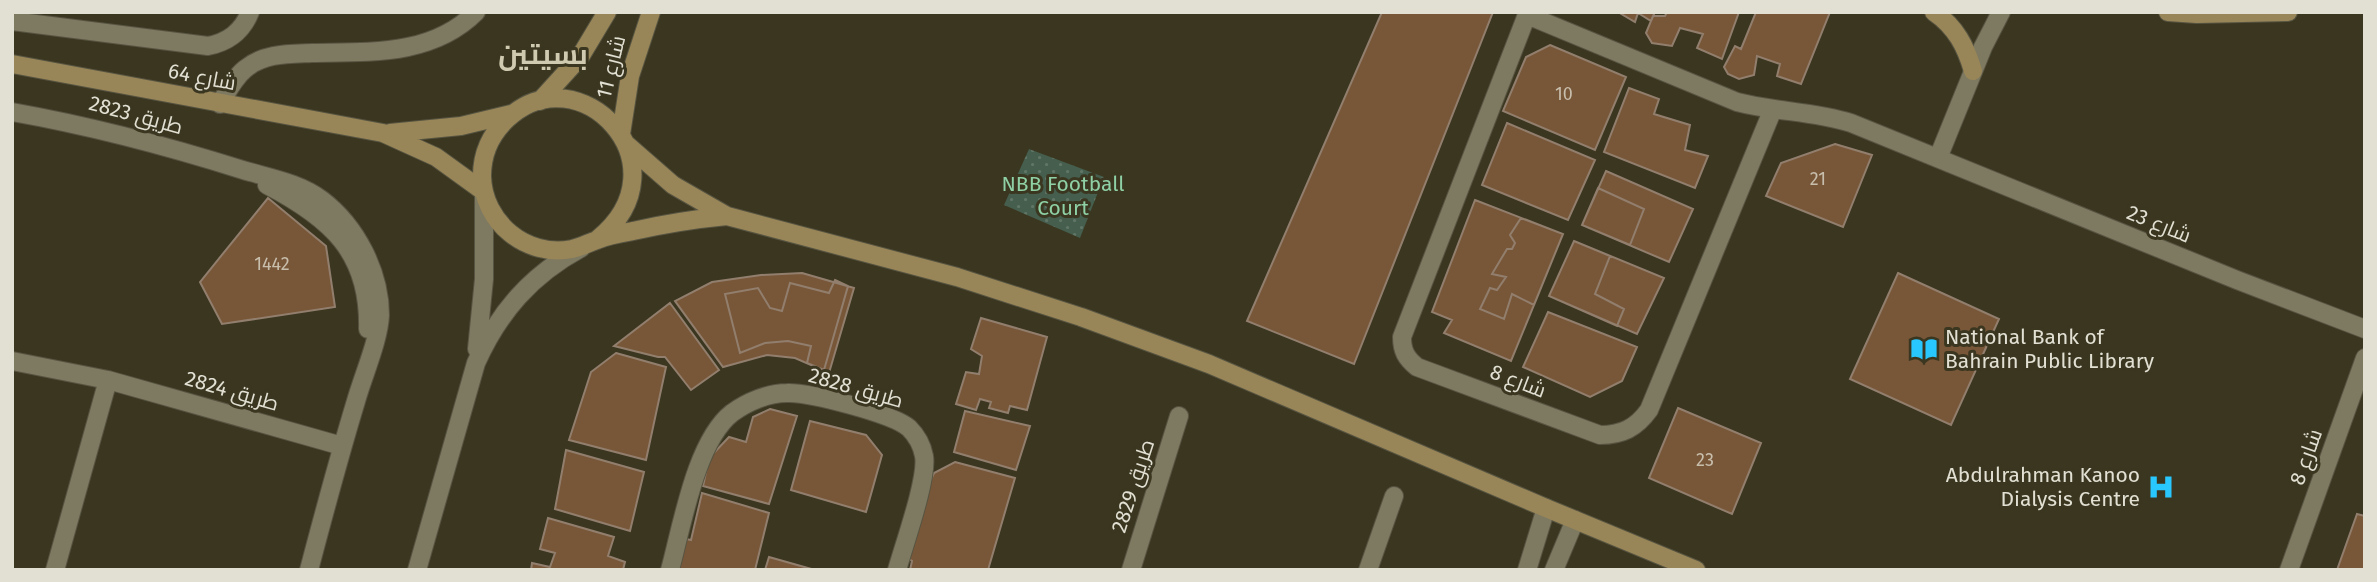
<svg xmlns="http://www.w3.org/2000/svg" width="2377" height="582" viewBox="0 0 2377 582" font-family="'Fira Sans',Cairo,sans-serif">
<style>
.grass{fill:url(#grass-dots)}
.building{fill:#785739;stroke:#927e6d;stroke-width:2}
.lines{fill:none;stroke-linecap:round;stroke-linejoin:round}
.street-casing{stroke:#575441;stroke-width:20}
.secondary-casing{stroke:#575441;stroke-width:20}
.street{stroke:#7e7961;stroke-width:18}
.secondary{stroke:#998658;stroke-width:18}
.labels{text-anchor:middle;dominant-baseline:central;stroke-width:6;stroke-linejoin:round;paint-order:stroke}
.number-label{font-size:18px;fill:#c8beac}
.street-label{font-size:21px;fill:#e2e0d3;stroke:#3a3620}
.park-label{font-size:21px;fill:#8fd1a5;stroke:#3a3620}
.poi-label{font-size:21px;fill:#e2e0d3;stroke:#3a3620;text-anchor:start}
.district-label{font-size:28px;font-weight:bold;fill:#d0cab1;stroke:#3a3620}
</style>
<defs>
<pattern id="grass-dots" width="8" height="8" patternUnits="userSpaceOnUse" patternTransform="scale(1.75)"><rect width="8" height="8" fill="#455e4d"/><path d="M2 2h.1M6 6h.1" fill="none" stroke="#607566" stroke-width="1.8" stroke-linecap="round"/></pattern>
</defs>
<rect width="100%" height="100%" fill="#3a3620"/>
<path class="grass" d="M1029 149 1104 177 1080 238 1004 205Z"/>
<path class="building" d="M1382 12H1493L1354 364 1247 321Z
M1618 12H1655L1651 21 1638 13 1635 22Z
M1667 12H1739L1722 59 1697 48 1703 34 1680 28 1672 46 1652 43 1646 33 1653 16H1665Z
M1756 12H1830L1801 84 1777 76 1780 64 1757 56 1754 75 1739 79 1728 74 1724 67 1735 46 1741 49Z
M1550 45 1626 77 1595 150 1503 111 1526 57Z
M1629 88 1659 99 1654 114 1690 125 1685 150 1708 156 1695 188 1604 152Z
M1507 123 1595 160 1568 220 1482 185Z
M1835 144 1872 155 1843 227 1766 196 1781 163Z
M1606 171 1693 209 1669 262 1582 225Z
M1598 188 1644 209 1630 245 1582 225Z
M268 198 326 246 335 307 222 324 200 282Z
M1475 200 1563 234 1511 361 1444 333 1452 320 1432 312Z
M1521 218 1563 234 1534 305 1512 294 1504 319 1480 309 1490 288 1497 290 1506 277 1492 274 1507 249H1512L1515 243 1510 235Z
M1574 241 1664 278 1637 334 1549 296Z
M1574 241 1610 256 1595 294 1624 309 1617 326 1549 296Z
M802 273 854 288 829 373 795 358 767 355 723 367 675 301 712 282 761 275Z
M1898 273 1999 319 1951 425 1850 379Z
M835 280 848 286 824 370 807 363 811 346 788 341 765 343 740 353 725 294 758 288 770 308 782 311 790 283 829 293Z
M670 303 719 370 691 390 665 357H658L614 346Z
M1548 312 1637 347 1622 381 1590 397 1523 367Z
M981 318 1047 337 1027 410 1010 406 1008 413 989 408 991 402 980 399 976 410 956 404 966 372 979 374 982 356 971 349Z
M616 353 666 367 646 460 569 440 591 372Z
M1678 408 1761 443 1732 514 1649 478Z
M770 409 797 416 769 504 703 486 709 458 729 437 746 442 753 417Z
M965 411 1030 426 1016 470 954 452Z
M810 421 866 435 882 455 866 512 791 490Z
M566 450 644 472 630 531 555 509Z
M955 462 1015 478 988 570H910L912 561 903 555 914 516 934 473Z
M702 493 769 513 755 570H678L681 538 691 540Z
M2357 514 2365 516V570H2337Z
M548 518 614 537 608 556 625 562 623 570H531L532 563 550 567 555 553 540 549Z
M769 557 815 570H765Z"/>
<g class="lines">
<g class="street-casing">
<path id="street" d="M1528 12 1402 337C1402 351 1406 358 1417 367L1600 435C1622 435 1636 428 1649 410L1773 109
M1527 15 1737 102C1775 112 1813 111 1851 123L2237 280 2365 329
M12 21 208 46C228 42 242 32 250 12
M220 104C227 92 234 78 245 69 264 53 289 54 312 53 370 52 432 56 476 12
M12 112C91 126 167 146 243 170 270 178 300 183 322 200 356 226 380 272 380 315 379 340 363 376 356 401 339 457 324 513 309 570
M1938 158 1983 47 2001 12
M267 185C330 218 370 252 368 329
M477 349 484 279V195
M12 361 108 380 342 446
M55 570 108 380
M417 570 476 363C499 312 531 275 581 248
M670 570C682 526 696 441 732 413 747 402 768 393 787 393 809 392 893 414 909 428 916 435 922 445 924 456 928 478 904 545 897 570
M1131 570 1179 416
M1368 570 1394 496
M1527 570 1546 508
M1554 570 1575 520
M2289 570 2365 358"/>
</g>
<g class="secondary-casing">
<path id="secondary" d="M1934 12C1956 27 1966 47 1973 71
M2168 12 2197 14 2288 12
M12 64 383 133 436 157 483 191
M540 101 580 57 607 12
M390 133 461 126 511 114
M621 134 630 76 651 12
M626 144 673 185 727 216 957 277 1081 317 1209 364 1546 508 1696 570
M598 239C689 165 579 51 507 119 491 134 482 154 482 176 483 222 526 258 572 249 581 247 588 243 597 240 608 235 621 233 633 231 664 224 695 219 727 216"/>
</g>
<use href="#street" class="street"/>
<use href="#secondary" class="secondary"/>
</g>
<defs>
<g id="library-bare" transform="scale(2.1)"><path d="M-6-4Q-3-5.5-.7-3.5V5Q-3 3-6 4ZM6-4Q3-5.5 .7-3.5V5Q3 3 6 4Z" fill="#28c8ff" stroke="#3a3620" stroke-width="2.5" paint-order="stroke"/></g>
<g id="hospital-bare" transform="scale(2.1)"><path d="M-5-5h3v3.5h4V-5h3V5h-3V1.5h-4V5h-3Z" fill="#28c8ff" stroke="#3a3620" stroke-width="2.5" paint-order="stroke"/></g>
</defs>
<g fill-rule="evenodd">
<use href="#library-bare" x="1924" y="349"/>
<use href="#hospital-bare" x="2161" y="487"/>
</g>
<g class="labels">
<g class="number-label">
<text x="1564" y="94">10</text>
<text x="1818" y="179">21</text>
<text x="272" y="264">1442</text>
<text x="1705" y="460">23</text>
</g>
<g class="street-label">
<text transform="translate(611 67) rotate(-76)">شارع 11</text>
<text transform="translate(202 77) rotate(11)">شارع 64</text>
<text transform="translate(136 115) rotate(15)">طريق 2823</text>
<text transform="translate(2159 224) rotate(22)">شارع 23</text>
<text transform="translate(1518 381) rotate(21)">شارع 8</text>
<text transform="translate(856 388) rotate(16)">طريق 2828</text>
<text transform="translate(232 391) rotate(16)">طريق 2824</text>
<text transform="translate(2306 457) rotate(-70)">شارع 8</text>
<text transform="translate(1133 486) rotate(-72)">طريق 2829</text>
</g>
<g class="park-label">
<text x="1063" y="184">NBB Football<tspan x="1063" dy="24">Court</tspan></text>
</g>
<g class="poi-label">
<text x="1945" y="337">National Bank of<tspan x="1945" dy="24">Bahrain Public Library</tspan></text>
<text x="2140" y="475" text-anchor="end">Abdulrahman Kanoo<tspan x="2140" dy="24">Dialysis Centre</tspan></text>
</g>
<g class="district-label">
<text x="543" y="54">بسيتين</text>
</g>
</g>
<rect width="2377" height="582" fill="none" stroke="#e2e0d3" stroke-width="28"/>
</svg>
